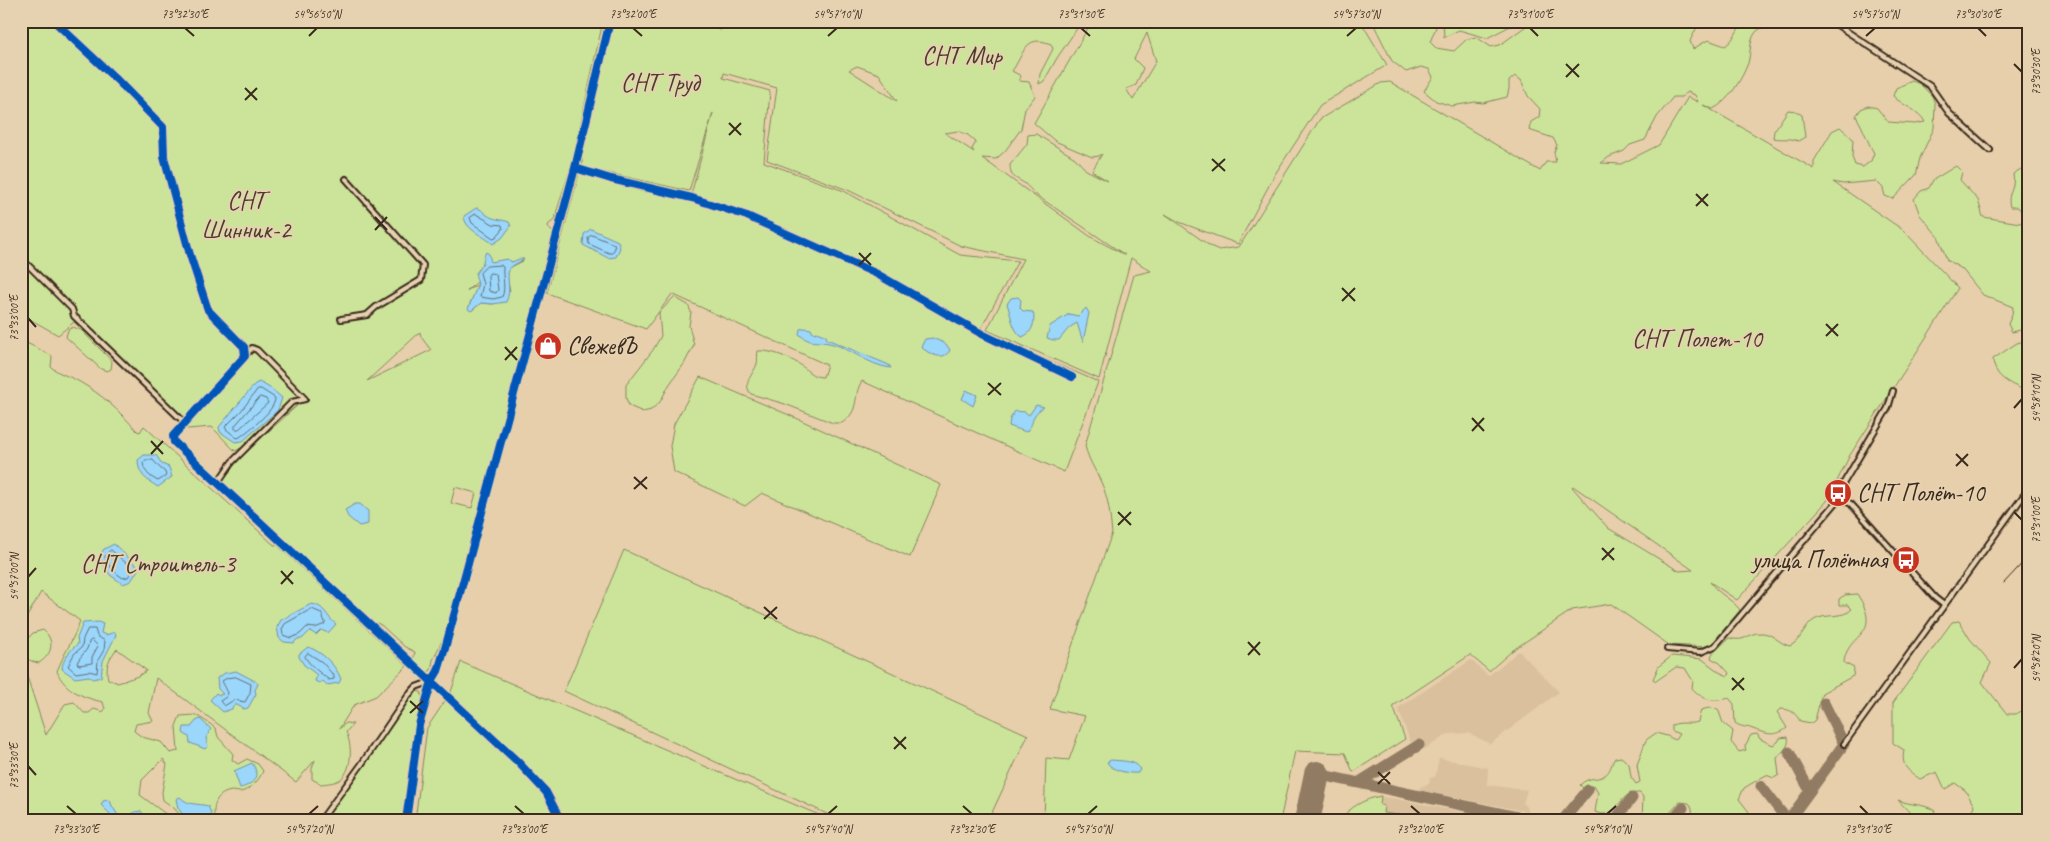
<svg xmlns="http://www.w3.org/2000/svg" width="2050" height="842" viewBox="0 0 2050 842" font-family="Caveat,sans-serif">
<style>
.built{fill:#dac09c}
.green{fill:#cce499;stroke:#84875c;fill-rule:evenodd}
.water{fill:#9bd6fb;stroke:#7591a3}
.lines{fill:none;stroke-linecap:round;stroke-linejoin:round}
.shore{stroke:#616f76;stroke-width:1}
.taxiway{stroke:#917c64;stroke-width:11}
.runway{stroke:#917c64;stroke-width:26}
.minor-casing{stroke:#3b2a1e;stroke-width:8}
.minor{stroke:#e6d2b1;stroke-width:4}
.rail{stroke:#3b2a1e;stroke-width:1}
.cycleway-casing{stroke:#e6d2b1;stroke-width:11}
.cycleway{stroke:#0057b8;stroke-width:8}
.ticks{fill:none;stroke:#3b2a1e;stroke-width:2}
.labels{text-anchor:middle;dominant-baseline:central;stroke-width:4;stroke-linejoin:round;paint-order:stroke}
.park-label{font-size:25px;fill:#4a3d2a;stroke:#e6d2b1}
.poi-label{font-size:25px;fill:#3b2a1e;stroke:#e6d2b1;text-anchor:start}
.neatline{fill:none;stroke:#3b2a1e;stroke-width:2}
.ticks-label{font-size:12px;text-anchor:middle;fill:#3b2a1e}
</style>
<rect width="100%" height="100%" fill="#e7cfab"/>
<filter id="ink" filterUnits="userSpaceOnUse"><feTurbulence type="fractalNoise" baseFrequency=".02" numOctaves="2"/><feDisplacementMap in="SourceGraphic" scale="10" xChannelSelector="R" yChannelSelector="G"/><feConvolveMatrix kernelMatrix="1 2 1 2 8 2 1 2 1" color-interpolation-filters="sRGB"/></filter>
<g filter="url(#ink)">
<path class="built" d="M1519 651 1559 692 1490 744 1469 733 1448 734 1425 749 1410 741 1398 708 1471 660 1488 676Z
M1439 758 1488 768 1487 785 1527 790 1523 803 1529 812 1419 790 1420 787 1429 784 1430 778 1435 777Z
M1380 797 1397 799 1505 821H1398L1383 813 1379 806Z"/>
<path class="green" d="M21 21H603L572 162 554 220 548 225 549 229 553 232 551 239 445 634 433 660 431 670 428 672 413 661 415 652 405 647 381 625 377 623 373 624 221 481 247 451 300 403 245 446 235 451 212 427 187 429 181 423 74 322 58 335 21 314ZM505 260 513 262 523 261 509 268 507 278 510 291 493 304 481 303 471 311 470 303 479 284 466 291ZM420 332 421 337 431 350 367 381ZM455 487 476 493 472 508 451 503Z
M613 21H716L717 29 721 30 717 21H1082L1057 58 1044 81 1039 84 1040 74 1053 49 1051 44C1024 33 1024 55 1012 71L1021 76 1019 81 1029 82 1035 96 1025 109 1021 129 1005 151 996 159 982 158 1091 237 1125 255 1036 195C1032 191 1028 186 1024 183 1014 176 1011 179 1010 165L1027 144 1028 135 1036 134 1075 158 1086 170 1108 181 1092 171 1102 154 1099 156 1092 157 1055 141 1034 123 1092 21H1363L1364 27 1387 65 1320 105 1275 174 1238 244 1179 222 1165 214 1210 246 1219 250 1239 247 1320 119 1381 83 1390 82 1540 171 1546 162H1556L1554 152 1557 145 1553 138 1529 130 1531 122 1539 117 1540 109 1528 96 1521 80 1515 76 1509 81V89L1507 97 1483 103 1475 102 1452 106 1436 101 1424 91 1433 77 1429 69 1421 67 1406 72 1392 61 1372 21H1434L1436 27 1430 42 1436 48 1454 51 1467 39 1476 37 1491 47 1500 45 1533 21H1700L1690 41 1693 49 1708 40 1725 46C1735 40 1736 29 1745 21H1803C1789 30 1772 20 1758 30 1749 37 1751 53 1748 63 1742 79 1729 101 1713 109L1703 105 1814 169V161L1832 131 1840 127 1853 139 1852 157 1855 165 1863 167 1871 161 1874 153C1867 141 1864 129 1856 116L1861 109 1868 106 1877 108 1888 122 1915 124 1925 122C1919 110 1903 106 1893 96L1896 88 1912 81 1920 84 1932 96 1935 104 1934 128 1920 158 1916 175 1893 199 1885 196 1883 188 1876 181 1843 184 1833 182 1903 230 1958 288 1850 455 1827 501 1737 600 1710 582C1719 595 1731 598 1740 610L1709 647 1669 645 1611 604 1572 610 1513 650 1489 671 1470 655 1393 706 1405 739 1353 772 1345 753 1295 751 1280 821H1044L1046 758 1069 760 1085 716 1050 709 1112 533C1110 516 1109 499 1101 482 1095 469 1089 461 1085 446L1134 275 1151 271 1131 258 1099 379 987 330 1023 259 961 246 848 190 767 160 777 88 724 73 723 78 770 91 764 162 844 191 960 255 1018 261 980 330 1098 382 1064 472 862 381C852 396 861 410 842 423H833L785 404 751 394C742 383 753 375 757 364 758 360 757 355 758 351 770 350 788 357 799 364 808 370 811 377 823 377L827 365 672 294 646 329 547 293 579 174 644 192 691 195 713 113 689 191 582 167 583 146ZM1147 33 1156 61 1133 100 1126 89 1136 85 1143 68 1134 59ZM857 66 879 74 897 101 849 70ZM1688 92 1695 95 1698 102 1688 97 1659 145 1621 164 1601 163 1609 157 1624 151 1630 145 1645 140 1657 117 1673 97H1681ZM958 131 968 135 976 142 972 149 974 152 945 133ZM1572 487 1573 486 1693 570 1679 571 1608 528Z
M1443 21H1520L1487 38 1459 30 1444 37Z
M1788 110 1796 111 1802 115 1805 137 1798 141C1789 137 1782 140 1773 138L1774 131Z
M1956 166 1962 172 1960 180 1978 200 1983 217 2020 223 2028 220 2018 207H2010C2006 192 2016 189 2013 174L2021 169 2029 167V328L2012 332 2008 324 2012 315 2013 307 1983 295 1962 269 1947 260 1938 236 1920 215 1914 199 1921 191 1929 188 1933 180Z
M674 297 688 305 691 312 689 326 694 345 684 364 669 385 660 402 651 410 643 412 629 406 626 398V385L653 350 661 336 659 313Z
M73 327 81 330 109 358 112 362 111 369 107 371 101 369 66 337 68 330Z
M21 340 52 356 51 367C59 374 69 376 78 381 103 395 118 410 137 431L140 432 144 426 274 545H277L407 666 376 696 354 705 339 729 346 723 353 724 346 732C352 745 353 768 341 779 335 783 328 783 321 784L312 779V768L315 760 296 782 156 678C154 690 151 701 149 713L153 721 136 724 134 731 142 737 161 742 170 753 178 751 176 726 180 716 196 715 210 724 216 729 218 737 233 754 232 760 238 764 247 759 258 764 263 771C259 780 251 790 240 792 237 792 235 791 232 791 215 793 212 807 215 821H185L174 808 163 800 162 792 167 764 163 759 142 780 140 795 167 815 172 821H21V658L46 735 65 704 74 702 84 713H89L94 709 103 712 105 709 103 702C84 698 64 690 57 671 64 653 74 639 80 621L41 592 21 627ZM117 649 146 670V671L138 676 118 683 108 679C105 666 109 658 117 649Z
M2029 340V392C2013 385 1994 379 1993 359L2017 343Z
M700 377 796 418 941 485 910 557 762 493 745 506 674 472 670 446 674 424Z
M624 550 1028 735 988 821H842L564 691Z
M1857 594C1885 637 1846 632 1844 663L1854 668 1853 676 1822 693 1815 720 1811 723 1800 721C1795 712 1790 709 1780 709L1777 712 1787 728C1775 737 1766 734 1753 729 1746 726 1743 728 1735 723L1734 704 1729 698C1713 702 1704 701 1692 688L1693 681 1685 668 1676 667 1656 681 1653 679 1659 666 1672 656 1702 659 1719 672 1728 676 1730 674 1720 663 1711 658 1712 654 1729 638C1747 643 1746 633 1760 633 1772 632 1779 644 1790 646 1802 640 1804 627 1814 620 1825 613 1843 619 1852 609L1848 605H1839V599L1845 595Z
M1959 621 1970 639 1991 663 1982 682 2007 714H2016L2029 707V821H1966L1974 806 1966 791 1955 783 1945 789 1937 772 1920 779C1907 770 1901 766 1904 750L1893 743V703L1952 622Z
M43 630C55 640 53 654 39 663 28 661 24 658 21 646L33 633Z
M461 662 833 821H415L427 728 451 692Z
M417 691 421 692 423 699 416 730 404 821H323L365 764 407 703Z
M1709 708 1718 709 1723 723 1733 731 1731 742 1739 752 1746 750 1745 746 1751 735 1757 734 1760 739 1773 745 1778 742 1780 738 1788 737C1790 747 1783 750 1777 758L1779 775 1774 778 1766 775 1744 788 1739 799 1749 812 1746 821H1689C1693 814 1694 810 1689 803L1680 802 1662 821H1642L1643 797 1640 793C1636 793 1631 793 1628 795 1615 804 1614 819 1595 812L1598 793 1594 786 1583 788 1580 785C1590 775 1598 781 1605 775 1611 771 1611 764 1615 758L1621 757 1629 764 1631 777 1636 784 1640 782 1637 765 1646 740 1656 733 1667 736 1675 740 1679 734 1672 731V725C1682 721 1689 725 1698 722L1701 710Z
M1381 796 1380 805 1384 806 1383 813 1399 815 1398 821H1339C1350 807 1364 799 1381 796Z
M1898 800C1911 806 1924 803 1935 811L1932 820 1935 821C1915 821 1911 814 1898 800Z"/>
<path class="water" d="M476 208C483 209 482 212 487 215 494 220 501 219 509 222L511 226 502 238 493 244C483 235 465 230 464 216Z
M591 229 618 241 620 248 616 257 608 258 583 245 584 234Z
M486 252 489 254 491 262 507 259 512 262 519 259H524L509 268C506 280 512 290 506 302L493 304 481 303 471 311 468 309 478 284C474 271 475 275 482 265 484 261 483 256 486 252Z
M1018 297 1021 300 1020 308 1023 311 1033 312C1036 322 1032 334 1022 337 1012 330 1011 314 1007 304L1011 298Z
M1086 308 1089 313 1083 342 1077 323 1069 328 1059 340H1053L1047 338 1050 326 1069 314 1078 316Z
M805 328 811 329 813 333 817 332 826 336 827 339 889 365 891 368C869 366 847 346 829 343 817 341 809 344 799 334L800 329Z
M933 338 946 344 950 350C944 362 929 354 921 347L925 339Z
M259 382 272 389 282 398 278 410 243 441 235 442 220 432 219 427 255 384Z
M966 390 977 395 973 406 962 399Z
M1036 405 1044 407C1028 417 1037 421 1026 432L1009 426 1010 419 1015 411 1025 412 1029 415Z
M144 455H156L162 464 169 467 172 477 158 487C146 480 138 474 138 460Z
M355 504H360L368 511V524L359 526 348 517 345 510Z
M114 544 136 565 138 570 131 581 123 584 110 575 99 557 104 549Z
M311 604C325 605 326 617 336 624L328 633 321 630 316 635 310 631 302 639H297L294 643 284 642 279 638 277 627 281 620Z
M98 622 103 624 101 633 106 635 115 632 116 635 103 661 101 677 93 679 89 676 75 678 62 669C62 661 70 649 78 644L77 638 83 623Z
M308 647C321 651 336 665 341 679L339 683 327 685 323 681 319 683 315 681 317 675 304 665 299 657V654Z
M236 671 257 682 258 684 255 690 256 694 248 708 244 709 237 705H234L232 709 223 712 210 700 216 693 219 695 223 694 218 689 217 678 225 673Z
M200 719 211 729 206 738 208 746 205 749 190 743 189 737 183 733 184 727H191L196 721Z
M1111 760C1121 761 1134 760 1140 769L1138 773C1130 774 1111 771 1107 762Z
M252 763C261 775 254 785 240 788L234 771Z
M180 797C189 806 197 803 208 806L211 813 209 821H187L178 808 176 799Z
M110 800 112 806 122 821 129 819 134 812 141 811 147 820 154 818 161 821H141L140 818H137L136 821H117L101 805 103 801Z"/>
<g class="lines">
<path class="shore" d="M476 214 493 224 502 225 503 229 496 237 493 238 472 223 470 218Z
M592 235 614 244 615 248 612 253H609L589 244 588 238Z
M487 266 501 265 503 267C502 277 506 288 502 297L493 299 480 297 483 284 480 273Z
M490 273 496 274 498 290 496 293 489 291 488 276Z
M258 389H261L275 398C275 411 250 429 240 437L237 438 226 429 225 427 241 411Z
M260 397 266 399 268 403 239 429H235V426Z
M146 460H153L159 467 165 472 166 476 158 481C150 477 144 472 143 463Z
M111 550 132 568V571L128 577 123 578C115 573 108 566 105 557Z
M312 609 321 613 325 622V624L315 628 307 627 300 634 291 638 283 635 282 629 285 624Z
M88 629H95L97 636 105 641 104 650 98 660 97 673 89 671 76 673 68 666 74 654 82 647 83 639Z
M92 640 98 646 92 657V663L79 665 77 663C81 654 88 652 89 642Z
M308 653 322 662 334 676V679L329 680C322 674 310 666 305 657Z
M236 677 251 684 250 693 245 702 234 700 224 706 220 701 226 697 228 693 222 681 227 678Z"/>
<path class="taxiway" d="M1789 752 1810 791
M1317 774 1536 821
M1358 783 1419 745
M1761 786 1788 821
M1562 821 1588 790
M1614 821 1632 798
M1672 821 1683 808
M1788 821 1844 744 1824 703"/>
<path class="runway" d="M1307 821 1317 774"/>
<g class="minor-casing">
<path id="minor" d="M54 21 117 80 163 127 164 157 190 255 208 310 244 347 245 356 173 436 174 442 518 762 546 792 561 821
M1831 21 1930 86 1949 113 1990 150
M575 168 611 179 692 198 747 216 877 274 982 334 1072 377
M21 258 72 309 74 316 185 423
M341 319 367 315 376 307 421 280 423 265 346 179
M218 482 232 462 292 402 305 399 257 350 252 348 246 355
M1840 498 1851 504 1935 598 1944 605
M1667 649 1701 652 1715 646 1840 498 1843 484 1888 408 1893 391
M1844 744 2029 488
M320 821 361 765 408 696 416 687 432 681
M406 821 419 725 432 681 438 671 446 645 575 168 610 21"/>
</g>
<use href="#minor" class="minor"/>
<path class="rail" d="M2004 583 2029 556"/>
<g class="cycleway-casing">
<path id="cycleway" d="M54 21 117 80 163 127 164 157 190 255 208 310 244 347 245 356 173 436 174 442 518 762 546 792 561 821
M575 168 611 179 692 198 747 216 877 274 982 334 1072 377
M406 821 419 725 432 681 438 671 446 645 575 168 610 21"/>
</g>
<use href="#cycleway" class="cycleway"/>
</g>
</g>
<path class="ticks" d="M185 28 194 36M633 28 642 36M1081 28 1090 36M1530 28 1538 36M1978 28 1986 36M309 36 317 28M828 36 837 28M1347 36 1356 28M1866 36 1875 28M1566 64 1579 77M2014 64 2022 72M1566 77 1579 64M245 88 257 100M245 100 257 88M729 123 741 135M729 135 741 123M1212 159 1225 171M1212 171 1225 159M1696 194 1708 206M1696 206 1708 194M375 217 387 230M375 230 387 217M859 253 871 265M859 265 871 253M1342 288 1355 301M1342 301 1355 288M28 318 36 327M1826 324 1838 336M1826 336 1838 324M505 347 517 360M505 360 517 347M988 383 1001 395M988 395 1001 383M2014 408 2022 399M1472 418 1484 431M1472 431 1484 418M151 441 163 454M151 454 163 441M1956 454 1968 466M1956 466 1968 454M634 477 647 489M634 489 647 477M1118 512 1131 525M2014 512 2022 520M1118 525 1131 512M1602 548 1614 560M1602 560 1614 548M281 571 293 584M28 577 36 568M281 584 293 571M764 607 777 619M764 619 777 607M1248 642 1260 655M1248 655 1260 642M2014 668 2022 659M1732 678 1744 690M1732 690 1744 678M410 701 423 713M410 713 423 701M894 737 906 749M894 749 906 737M28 766 36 775M1378 772 1390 784M1378 784 1390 772M67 806 76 814M515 806 524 814M963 806 972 814M1411 806 1420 814M1860 806 1868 814M309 814 318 806M828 814 837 806M1088 814 1097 806M1607 814 1616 806"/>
<defs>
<g id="shop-disc" transform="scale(1.4375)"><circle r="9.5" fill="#c8321e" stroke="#e6d2b1"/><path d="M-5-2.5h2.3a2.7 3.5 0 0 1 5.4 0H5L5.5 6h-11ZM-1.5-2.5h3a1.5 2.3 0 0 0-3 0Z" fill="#fff"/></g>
<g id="bus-disc" transform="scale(1.4375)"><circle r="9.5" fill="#c8321e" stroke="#e6d2b1"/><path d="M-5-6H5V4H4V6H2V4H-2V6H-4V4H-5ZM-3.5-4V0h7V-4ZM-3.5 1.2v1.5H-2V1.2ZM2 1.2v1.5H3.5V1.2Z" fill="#fff"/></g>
</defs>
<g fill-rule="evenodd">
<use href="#shop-disc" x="548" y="346"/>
<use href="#bus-disc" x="1838" y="493"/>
<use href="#bus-disc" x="1906" y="560"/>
</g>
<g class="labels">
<g class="park-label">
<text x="962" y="56">СНТ Мир</text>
<text x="660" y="83">СНТ Труд</text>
<text x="246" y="201">СНТ<tspan x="246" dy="29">Шинник-2</tspan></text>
<text x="1697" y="339">СНТ Полет-10</text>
<text x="158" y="564">СНТ Строитель-3</text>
</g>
<g class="poi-label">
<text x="567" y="346">СвежевЪ</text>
<text x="1857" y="493">СНТ Полёт-10</text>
<text x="1887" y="560" text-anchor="end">улица Полётная</text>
</g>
</g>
<rect width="2050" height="842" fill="none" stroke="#e6d2b1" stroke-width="55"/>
<rect x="28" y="28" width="1994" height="786" class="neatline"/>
<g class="ticks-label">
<text x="185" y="18">73°32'30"E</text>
<text x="317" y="18">54°56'50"N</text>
<text x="633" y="18">73°32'00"E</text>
<text x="837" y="18">54°57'10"N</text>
<text x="1081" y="18">73°31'30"E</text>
<text x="1356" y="18">54°57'30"N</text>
<text x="1530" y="18">73°31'00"E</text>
<text x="1875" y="18">54°57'50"N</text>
<text x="1978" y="18">73°30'30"E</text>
<text transform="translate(2036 72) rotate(-90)" y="4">73°30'30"E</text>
<text transform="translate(14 318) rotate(-90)" y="4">73°33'00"E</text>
<text transform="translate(2036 399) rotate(-90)" y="4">54°58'10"N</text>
<text transform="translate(2036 520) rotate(-90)" y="4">73°31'00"E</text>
<text transform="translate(14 577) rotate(-90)" y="4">54°57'00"N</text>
<text transform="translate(2036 659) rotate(-90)" y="4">54°58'20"N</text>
<text transform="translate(14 766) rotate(-90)" y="4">73°33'30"E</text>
<text x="76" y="833">73°33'30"E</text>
<text x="309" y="833">54°57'20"N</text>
<text x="524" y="833">73°33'00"E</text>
<text x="828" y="833">54°57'40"N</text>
<text x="972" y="833">73°32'30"E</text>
<text x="1088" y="833">54°57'50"N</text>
<text x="1420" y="833">73°32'00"E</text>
<text x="1607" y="833">54°58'10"N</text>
<text x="1868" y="833">73°31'30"E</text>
</g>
</svg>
